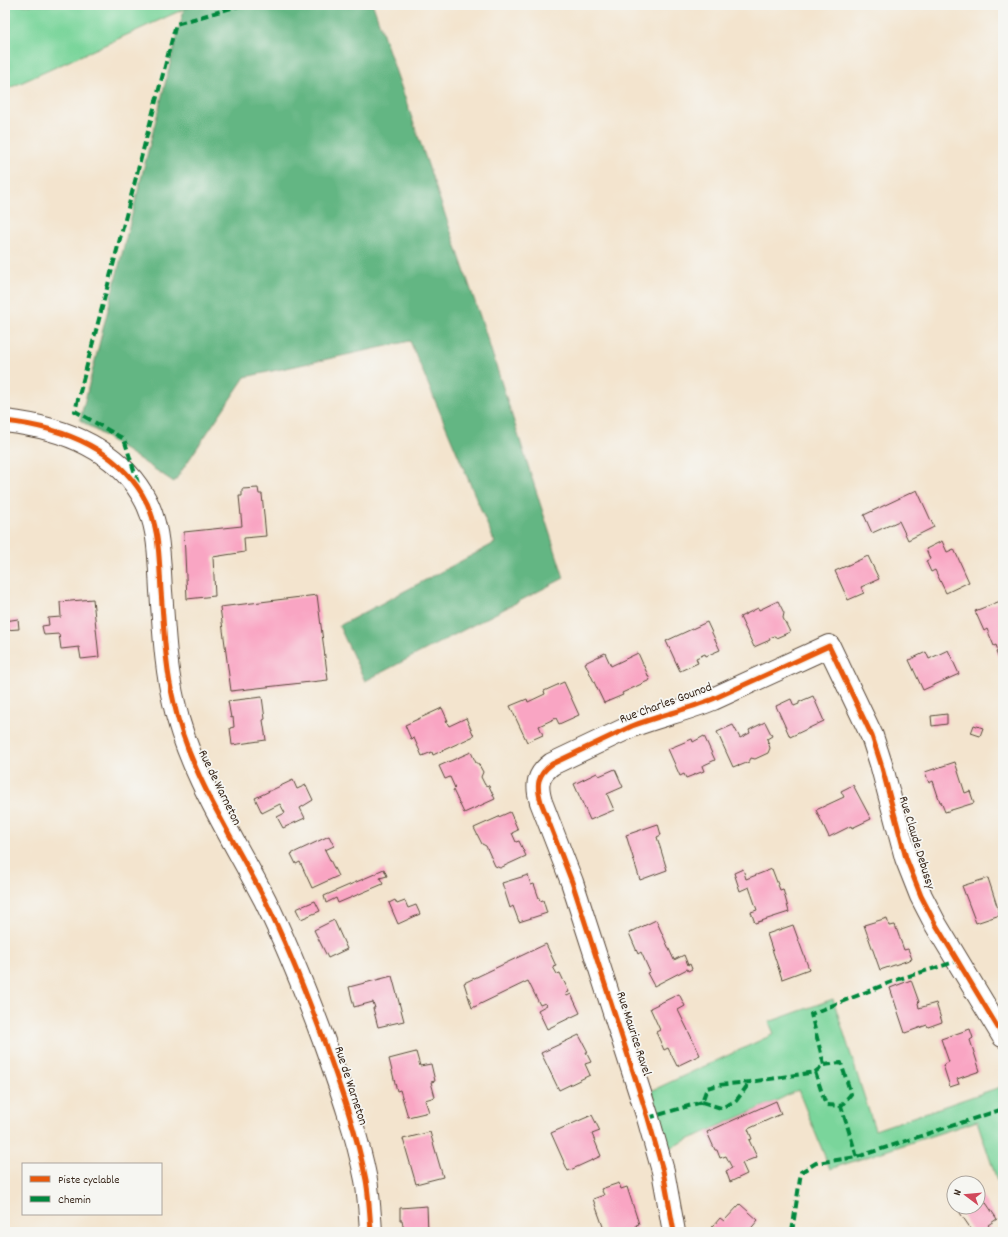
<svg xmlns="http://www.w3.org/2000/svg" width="1008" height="1237" viewBox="0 0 1008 1237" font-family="Dekko,sans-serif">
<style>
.green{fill:#7ad59b;stroke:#5a805c}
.forest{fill:#63b683;stroke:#4f7050}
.building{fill:#f9a5c3}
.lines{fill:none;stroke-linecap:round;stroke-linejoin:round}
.minor-casing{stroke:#574638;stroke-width:24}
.minor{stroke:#fff;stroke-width:22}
.quiet{stroke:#00873e;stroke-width:4;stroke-dasharray:8 4;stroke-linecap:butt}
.cycleway-casing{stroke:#f6f6f2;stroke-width:8}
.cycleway{stroke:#e8590c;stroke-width:5}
.labels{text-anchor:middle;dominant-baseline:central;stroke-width:3.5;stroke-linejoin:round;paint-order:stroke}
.street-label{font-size:13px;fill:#3b2a1e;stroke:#f6f6f2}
</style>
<rect width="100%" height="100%" fill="#f6f6f2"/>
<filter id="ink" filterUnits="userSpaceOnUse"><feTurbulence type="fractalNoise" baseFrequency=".025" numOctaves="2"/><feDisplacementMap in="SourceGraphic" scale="8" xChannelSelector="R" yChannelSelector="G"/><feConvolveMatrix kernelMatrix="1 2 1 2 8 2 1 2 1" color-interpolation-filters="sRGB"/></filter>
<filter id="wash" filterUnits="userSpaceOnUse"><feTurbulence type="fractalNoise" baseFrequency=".012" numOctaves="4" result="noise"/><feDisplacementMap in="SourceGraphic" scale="16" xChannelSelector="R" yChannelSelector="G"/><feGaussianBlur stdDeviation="0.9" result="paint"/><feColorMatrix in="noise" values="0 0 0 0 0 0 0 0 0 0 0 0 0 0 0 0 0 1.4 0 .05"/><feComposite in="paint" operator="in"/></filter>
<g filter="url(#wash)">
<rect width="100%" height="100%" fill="#f3e4ce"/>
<path class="green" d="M5 5H195L184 9 5 90Z
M833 999 875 1130 1003 1086V1198L977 1121 830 1169 798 1090 776 1101 667 1149 651 1091 774 1034 769 1022Z"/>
<path class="forest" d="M195 5H373L483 325 564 578 365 681 339 626 495 543 410 341 245 377 174 482 80 420 184 9Z"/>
<g id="blocks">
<path class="building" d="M258 488 259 494H262L266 536 244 538 245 552 213 557 215 596 187 599 184 532 242 526 239 496H242V489Z
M917 490 934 527 908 540 899 521 872 533 864 515Z
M942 541 947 552 954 549 969 582 946 593 935 570 931 572 926 561 930 559 926 549Z
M868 556 879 579 861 587 864 593 848 600 835 571Z
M317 595 328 680 231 691 220 607Z
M93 599 99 657 81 659 79 647 61 649 59 634 44 635 42 626 49 625 48 618 61 617 60 602Z
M1003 600V665L1002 666 996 652 998 651 996 645 994 646 987 629 984 631 975 611Z
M778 601 784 613 783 618 790 632 776 638 775 636 769 638 770 640 754 647 740 617 758 608 759 610Z
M18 619 19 629 5 630V621Z
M707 622 720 650 706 656 705 654 696 658 698 663 680 671 666 641Z
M948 650 959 674 923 690 909 660 926 652 929 659Z
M605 653 611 666 638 653 650 680 622 693 623 695 604 703 585 663Z
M564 682 579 715 559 724 556 718 539 726 543 735 527 742 510 706 527 699 528 702 545 694 544 691Z
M813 696 824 721 790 737 776 706 791 699 794 706 799 704V702Z
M262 697 265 719 263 720 266 740 232 745 230 728 234 727 233 717 231 718 228 701Z
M442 708 448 721H446L449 726 466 718 474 736 433 755 432 752 422 756 414 738 411 739 405 725Z
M947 714V724L932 726 931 716Z
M765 722 772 736 767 739 770 748 768 753 755 759 751 758 749 762 739 766 738 765 733 767 717 732 733 725 740 738 750 733 749 730Z
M974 725 983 728 980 736 971 733Z
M704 736 715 760 702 766 704 771 686 778 684 774 680 776 668 749 692 739 693 742Z
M471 752 476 763H478L483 772 481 777 485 785 489 786 495 799 464 813 453 790 455 788 450 777 445 779 439 766Z
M955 762 965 793 970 791 974 803 945 812 941 802H940L933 781 929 783 925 772Z
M615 769 623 787 607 794 614 810 590 820 574 784 597 773 599 776Z
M293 780 297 789 306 785 313 800 300 808 305 818 283 828 277 817 285 813 280 804 262 813 255 798Z
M853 785 871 819 852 828 851 826 829 837 816 810 844 797 841 791Z
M510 812 518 830 512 833 516 842 519 841 526 856 500 868 495 866 486 846 482 844 474 828Z
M658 824 661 835 657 837 667 870 640 880 626 835Z
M329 836 334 846 325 850 338 876 312 888 300 862 296 864 291 854Z
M384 869 387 876 380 878 383 884 338 903 336 898 326 903 324 896 377 873V872Z
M743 869 746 879 772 869 780 890 783 889 789 912 755 923 751 912 757 910 749 887 740 891 734 873Z
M528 875 531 885 534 884 540 901 543 900 547 913 519 922 513 906 510 908 502 883Z
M988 878 1000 915 976 923 962 886Z
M395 900 397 904 405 901 408 908 416 905 420 914 398 924 389 903Z
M315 901 320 911 301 919 296 909Z
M887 918 889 926 895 925 904 950 908 949 912 959 880 970 864 925Z
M334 920 347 949 328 958 314 930Z
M656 920 674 960 684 955 688 965 690 964 692 969 688 971 687 969 654 986 647 973 650 972 641 952 638 954 629 933Z
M793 925 809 969 782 979 767 934Z
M546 944 556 966 553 967 557 974 560 973 569 992 566 993 567 996 571 994 580 1013 547 1029 538 1010 547 1005 545 1003 540 1005 528 981 472 1008 464 983Z
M392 976 404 1021 378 1027 373 1008H375L373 1002 354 1007 349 987Z
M911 980 919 1002 918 1003 919 1008 936 1003 942 1022 928 1027 927 1025 905 1033 890 988Z
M679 994 685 1006 678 1010 700 1055 677 1066 668 1048 664 1050 656 1032 660 1030 650 1008Z
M970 1029 973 1038 970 1040 980 1071 957 1079 959 1084 950 1087 943 1065 949 1062 941 1039Z
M579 1035 588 1052H586L591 1062 585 1064 590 1075 559 1090 541 1053Z
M416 1052 420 1066 431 1064 435 1081 431 1082 435 1097 425 1100 429 1112 408 1117 400 1090 397 1091 389 1059Z
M776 1101 781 1114 748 1129 752 1139 749 1140 757 1157 742 1163 747 1174 730 1182 726 1171 732 1168 726 1156 720 1158 717 1150H715L707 1132Z
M592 1115 600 1131 592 1134 601 1156 568 1171 551 1133Z
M430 1132 443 1177 416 1184 403 1139Z
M619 1183 621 1189 627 1187 639 1224 636 1225 639 1232H605L593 1199 604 1195 601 1189Z
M978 1191 997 1219 988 1225 993 1232H973L956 1207H978Z
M740 1204 758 1220 748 1232H708L720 1218 724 1221Z
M427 1206 428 1232H404L402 1220H400V1208Z"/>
</g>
</g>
<g filter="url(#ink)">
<use href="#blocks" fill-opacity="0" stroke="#574638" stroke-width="1"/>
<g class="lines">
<g class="minor-casing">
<path id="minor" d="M5 421C58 427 113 446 142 494 160 523 159 558 161 591 164 628 165 666 174 703 189 772 233 838 265 900 288 947 307 995 325 1044 341 1089 357 1134 366 1180 369 1197 370 1215 371 1232
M674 1232 663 1171 648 1118 572 882 541 802C536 785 537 775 552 764L632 726C658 716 686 710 713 699L829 646 872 736 881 764 906 858 921 896 936 925 1003 1036"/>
</g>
<use href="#minor" class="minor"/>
<path class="quiet" d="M138 483 124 439 75 411 176 24 242 5
M824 1065 841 1063 851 1094 841 1106
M815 1072 824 1065 811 1014 899 979 958 961
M702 1102 721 1108 736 1101 750 1082
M648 1118 702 1102 707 1088 718 1085 750 1082 815 1072 826 1105 841 1106 857 1157
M792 1232 801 1172 816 1163 857 1157 1003 1109"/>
<g class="cycleway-casing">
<path id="cycleway" d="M5 421C58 427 113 446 142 494 160 523 159 558 161 591 164 628 165 666 174 703 189 772 233 838 265 900 288 947 307 995 325 1044 341 1089 357 1134 366 1180 369 1197 370 1215 371 1232
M674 1232 663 1171 648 1118 572 882 541 802C536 785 537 775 552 764L632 726C658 716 686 710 713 699L829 646 872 736 881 764 906 858 921 896 936 925 1003 1036"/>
</g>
<use href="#cycleway" class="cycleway"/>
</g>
</g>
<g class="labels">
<g class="street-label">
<text transform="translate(666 704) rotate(-20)">Rue Charles Gounod</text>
<text transform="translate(219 788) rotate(64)">Rue de Warneton</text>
<text transform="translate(916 843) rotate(73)">Rue Claude Debussy</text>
<text transform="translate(633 1034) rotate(72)">Rue Maurice Ravel</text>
<text transform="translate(350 1086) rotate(72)">Rue de Warneton</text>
</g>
</g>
<rect width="1008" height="1237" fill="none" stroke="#f6f6f2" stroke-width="20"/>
<rect x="22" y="1163" width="140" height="52" fill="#f6f6f2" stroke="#aba49d"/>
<rect x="30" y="1176" width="20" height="6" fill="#e8590c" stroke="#aba49d"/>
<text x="58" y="1183" font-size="12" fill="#3b2a1e">Piste cyclable</text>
<rect x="30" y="1196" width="20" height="6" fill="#00873e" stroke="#aba49d"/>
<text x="58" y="1203" font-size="12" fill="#3b2a1e">Chemin</text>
<g transform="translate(966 1195) rotate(286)"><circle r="19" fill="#f6f6f2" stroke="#aba49d"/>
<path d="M0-3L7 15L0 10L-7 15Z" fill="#d1495b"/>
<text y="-6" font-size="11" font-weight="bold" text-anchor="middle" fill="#3b2a1e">N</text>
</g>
</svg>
